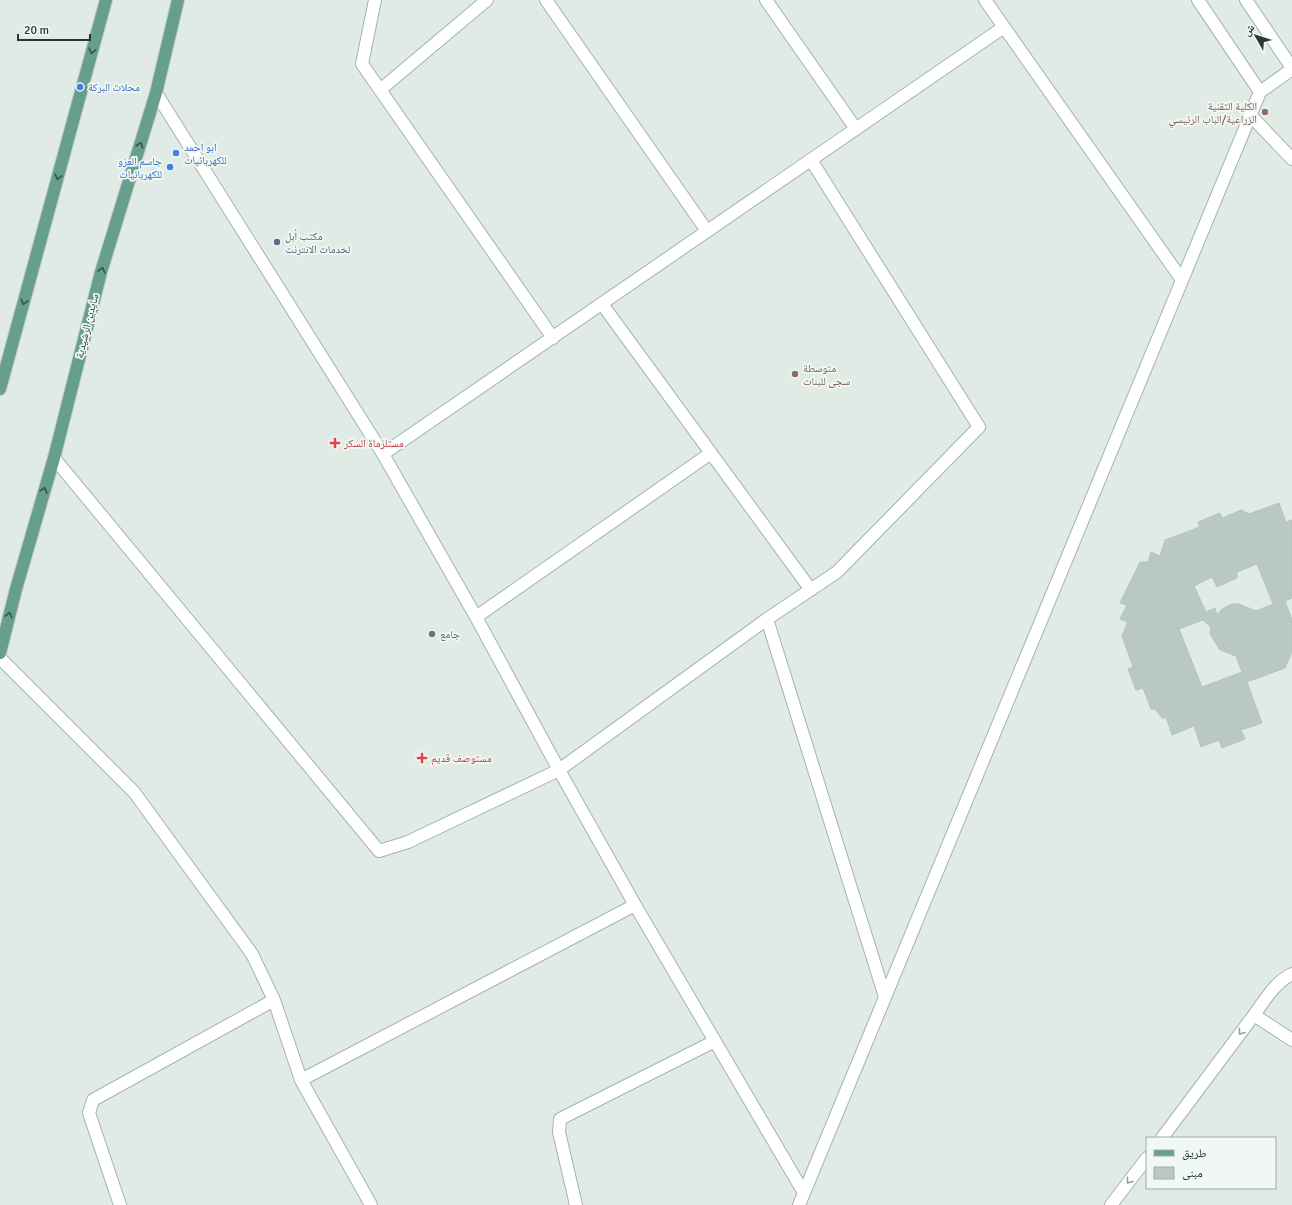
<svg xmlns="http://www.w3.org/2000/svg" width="1292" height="1205" viewBox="0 0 1292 1205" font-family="Signika,'Noto Naskh Arabic',sans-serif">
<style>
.building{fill:#b9c9c1;stroke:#b3c4bc;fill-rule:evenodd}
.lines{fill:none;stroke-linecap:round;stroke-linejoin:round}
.service-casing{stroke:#a4b3ad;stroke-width:14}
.minor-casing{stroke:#a4b3ad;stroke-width:14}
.primary-casing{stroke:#c1c8c6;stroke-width:14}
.service{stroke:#fff;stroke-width:12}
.minor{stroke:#fff;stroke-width:12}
.primary{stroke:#669f8d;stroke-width:12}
.oneway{stroke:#32544a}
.oneway2{stroke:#909d99}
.shop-dot{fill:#3f7fe0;stroke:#f1f8f4;stroke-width:1.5}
.education-dot{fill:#8d6e63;stroke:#f1f8f4;stroke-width:1.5}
.service-dot{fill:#5c6f8a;stroke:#f1f8f4;stroke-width:1.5}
.health-dot{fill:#e0444e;stroke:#f1f8f4;stroke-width:1.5}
.worship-dot{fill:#6b7280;stroke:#f1f8f4;stroke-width:1.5}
.labels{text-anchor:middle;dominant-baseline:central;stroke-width:3.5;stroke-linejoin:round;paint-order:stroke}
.shop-label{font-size:11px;fill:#366cbe;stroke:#f1f8f4;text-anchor:start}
.education-label{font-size:11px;fill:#785e54;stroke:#f1f8f4;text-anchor:end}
.service-label{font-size:11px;fill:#4e5e75;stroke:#f1f8f4;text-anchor:start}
.street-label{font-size:11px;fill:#213b33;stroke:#f1f8f4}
.health-label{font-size:11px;fill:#be3a42;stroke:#f1f8f4;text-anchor:start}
.worship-label{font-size:11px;fill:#5b616d;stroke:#f1f8f4;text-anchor:start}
</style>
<rect width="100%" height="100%" fill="#e1ebe6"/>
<path class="building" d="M1279 503 1286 522 1292 520V598L1285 601 1292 620V652L1285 668 1247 682 1262 723 1241 730 1245 739 1222 748 1219 740 1201 747 1194 726 1172 735 1166 717 1163 719 1155 709H1151L1143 688 1136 690 1128 669 1133 667 1122 636 1128 622 1120 619 1127 605 1120 603 1140 562H1148L1151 552 1160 556 1165 540 1200 527 1198 522 1220 513 1222 518 1241 510 1249 514ZM1257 564 1273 604 1256 611 1239 604H1232L1222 609 1217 615 1215 608 1206 612 1194 586 1212 577 1217 587 1237 578V572ZM1203 620 1211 627 1210 634 1220 650 1236 656 1242 672 1202 687 1179 629Z"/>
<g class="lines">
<g class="service-casing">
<path id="service" d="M1254 1015C1265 1000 1275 982 1292 974
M1162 1138 1254 1015 1292 1040
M1111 1205 1147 1158"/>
</g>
<g class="minor-casing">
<path id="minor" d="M375 0 362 64 553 338
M546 0 707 231
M766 0 856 129
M985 0 1182 280
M1198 0 1260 92
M1246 0 1292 68
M380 90 487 0
M156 93 383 454 476 617 559 770 635 905 804 1193
M1250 115 1292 159
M602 304 811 590
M383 454 1004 27
M54 458 379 851 408 842 559 770 767 619 837 572 979 427 811 160
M476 617 711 453
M767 619 885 997
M0 658 134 792 252 954 274 1000 301 1080 371 1205
M301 1080 635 905
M120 1205 89 1113 93 1100 274 1000
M576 1205 559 1132 560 1119 715 1041
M799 1205 1260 92 1292 69"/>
</g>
<g class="primary-casing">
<path id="primary" d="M0 389 106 0
M0 653 16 589 54 458 101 272 156 93 178 0"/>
</g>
<use href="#service" class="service"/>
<use href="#minor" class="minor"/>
<use href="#primary" class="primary"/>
</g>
<defs><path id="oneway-chevron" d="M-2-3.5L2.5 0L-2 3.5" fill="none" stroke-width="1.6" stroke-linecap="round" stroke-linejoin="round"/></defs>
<g class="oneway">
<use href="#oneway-chevron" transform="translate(92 51) rotate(105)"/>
<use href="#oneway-chevron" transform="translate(140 145) rotate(-73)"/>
<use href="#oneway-chevron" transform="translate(58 177) rotate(105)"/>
<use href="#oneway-chevron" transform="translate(102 270) rotate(-74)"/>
<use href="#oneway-chevron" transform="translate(24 302) rotate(105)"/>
<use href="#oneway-chevron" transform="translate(44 490) rotate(-74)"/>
<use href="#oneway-chevron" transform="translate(9 615) rotate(-76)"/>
</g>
<g class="oneway2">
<use href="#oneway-chevron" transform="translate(1241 1032) rotate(127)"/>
<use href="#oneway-chevron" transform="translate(1129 1181) rotate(127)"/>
</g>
<g class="shop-dot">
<circle cx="80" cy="87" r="4"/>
<circle cx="176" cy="153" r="4"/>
<circle cx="170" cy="167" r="4"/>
</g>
<g class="education-dot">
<circle cx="1265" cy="112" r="4"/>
<circle cx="795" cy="374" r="4"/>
</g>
<circle class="service-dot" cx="277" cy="242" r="4"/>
<g class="health-dot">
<path d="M333 437h4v4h4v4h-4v4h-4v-4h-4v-4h4z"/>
<path d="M420 752h4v4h4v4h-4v4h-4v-4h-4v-4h4z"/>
</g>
<circle class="worship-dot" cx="432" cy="634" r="4"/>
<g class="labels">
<g class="shop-label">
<text x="88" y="87">محلات البركة</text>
<text x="184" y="147">ابو احمد<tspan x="184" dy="13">للكهربائيات</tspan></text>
<text x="162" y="161" text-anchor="end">جاسم العزو<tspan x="162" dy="13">للكهربائيات</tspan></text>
</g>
<g class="education-label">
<text x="1257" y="106">الكلية التقنية<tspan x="1257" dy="13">الزراعية/الباب الرئيسي</tspan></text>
<text x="803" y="368" text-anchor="start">متوسطة<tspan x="803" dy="13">سجى للبنات</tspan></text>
</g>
<g class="service-label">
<text x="285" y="236">مكتب أبل<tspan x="285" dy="13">لخدمات الانترنت</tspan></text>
</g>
<g class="street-label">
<text transform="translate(87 326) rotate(-76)">سايدين الرشيدية</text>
</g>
<g class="health-label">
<text x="344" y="443">مستلزماة السكر</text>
<text x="431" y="758">مستوصف قديم</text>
</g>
<g class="worship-label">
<text x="440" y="634">جامع</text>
</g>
</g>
<rect x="1146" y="1137" width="130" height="52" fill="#f1f8f4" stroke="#9eaca7"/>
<rect x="1154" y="1150" width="20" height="6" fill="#669f8d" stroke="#9eaca7"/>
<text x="1182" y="1157" font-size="12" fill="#213b33">طريق</text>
<rect x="1154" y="1167" width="20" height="12" fill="#b9c9c1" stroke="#9eaca7"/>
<text x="1182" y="1177" font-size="12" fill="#213b33">مبنى</text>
<g transform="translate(1256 36) rotate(309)" stroke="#f1f8f4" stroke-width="3" paint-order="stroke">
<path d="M0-3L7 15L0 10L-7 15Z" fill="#213b33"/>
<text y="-6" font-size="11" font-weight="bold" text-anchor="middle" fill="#213b33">ش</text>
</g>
<path d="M18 34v6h72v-6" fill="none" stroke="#213b33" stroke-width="2"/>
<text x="24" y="34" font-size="12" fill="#213b33" stroke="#f1f8f4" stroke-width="3" paint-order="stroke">20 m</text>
</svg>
